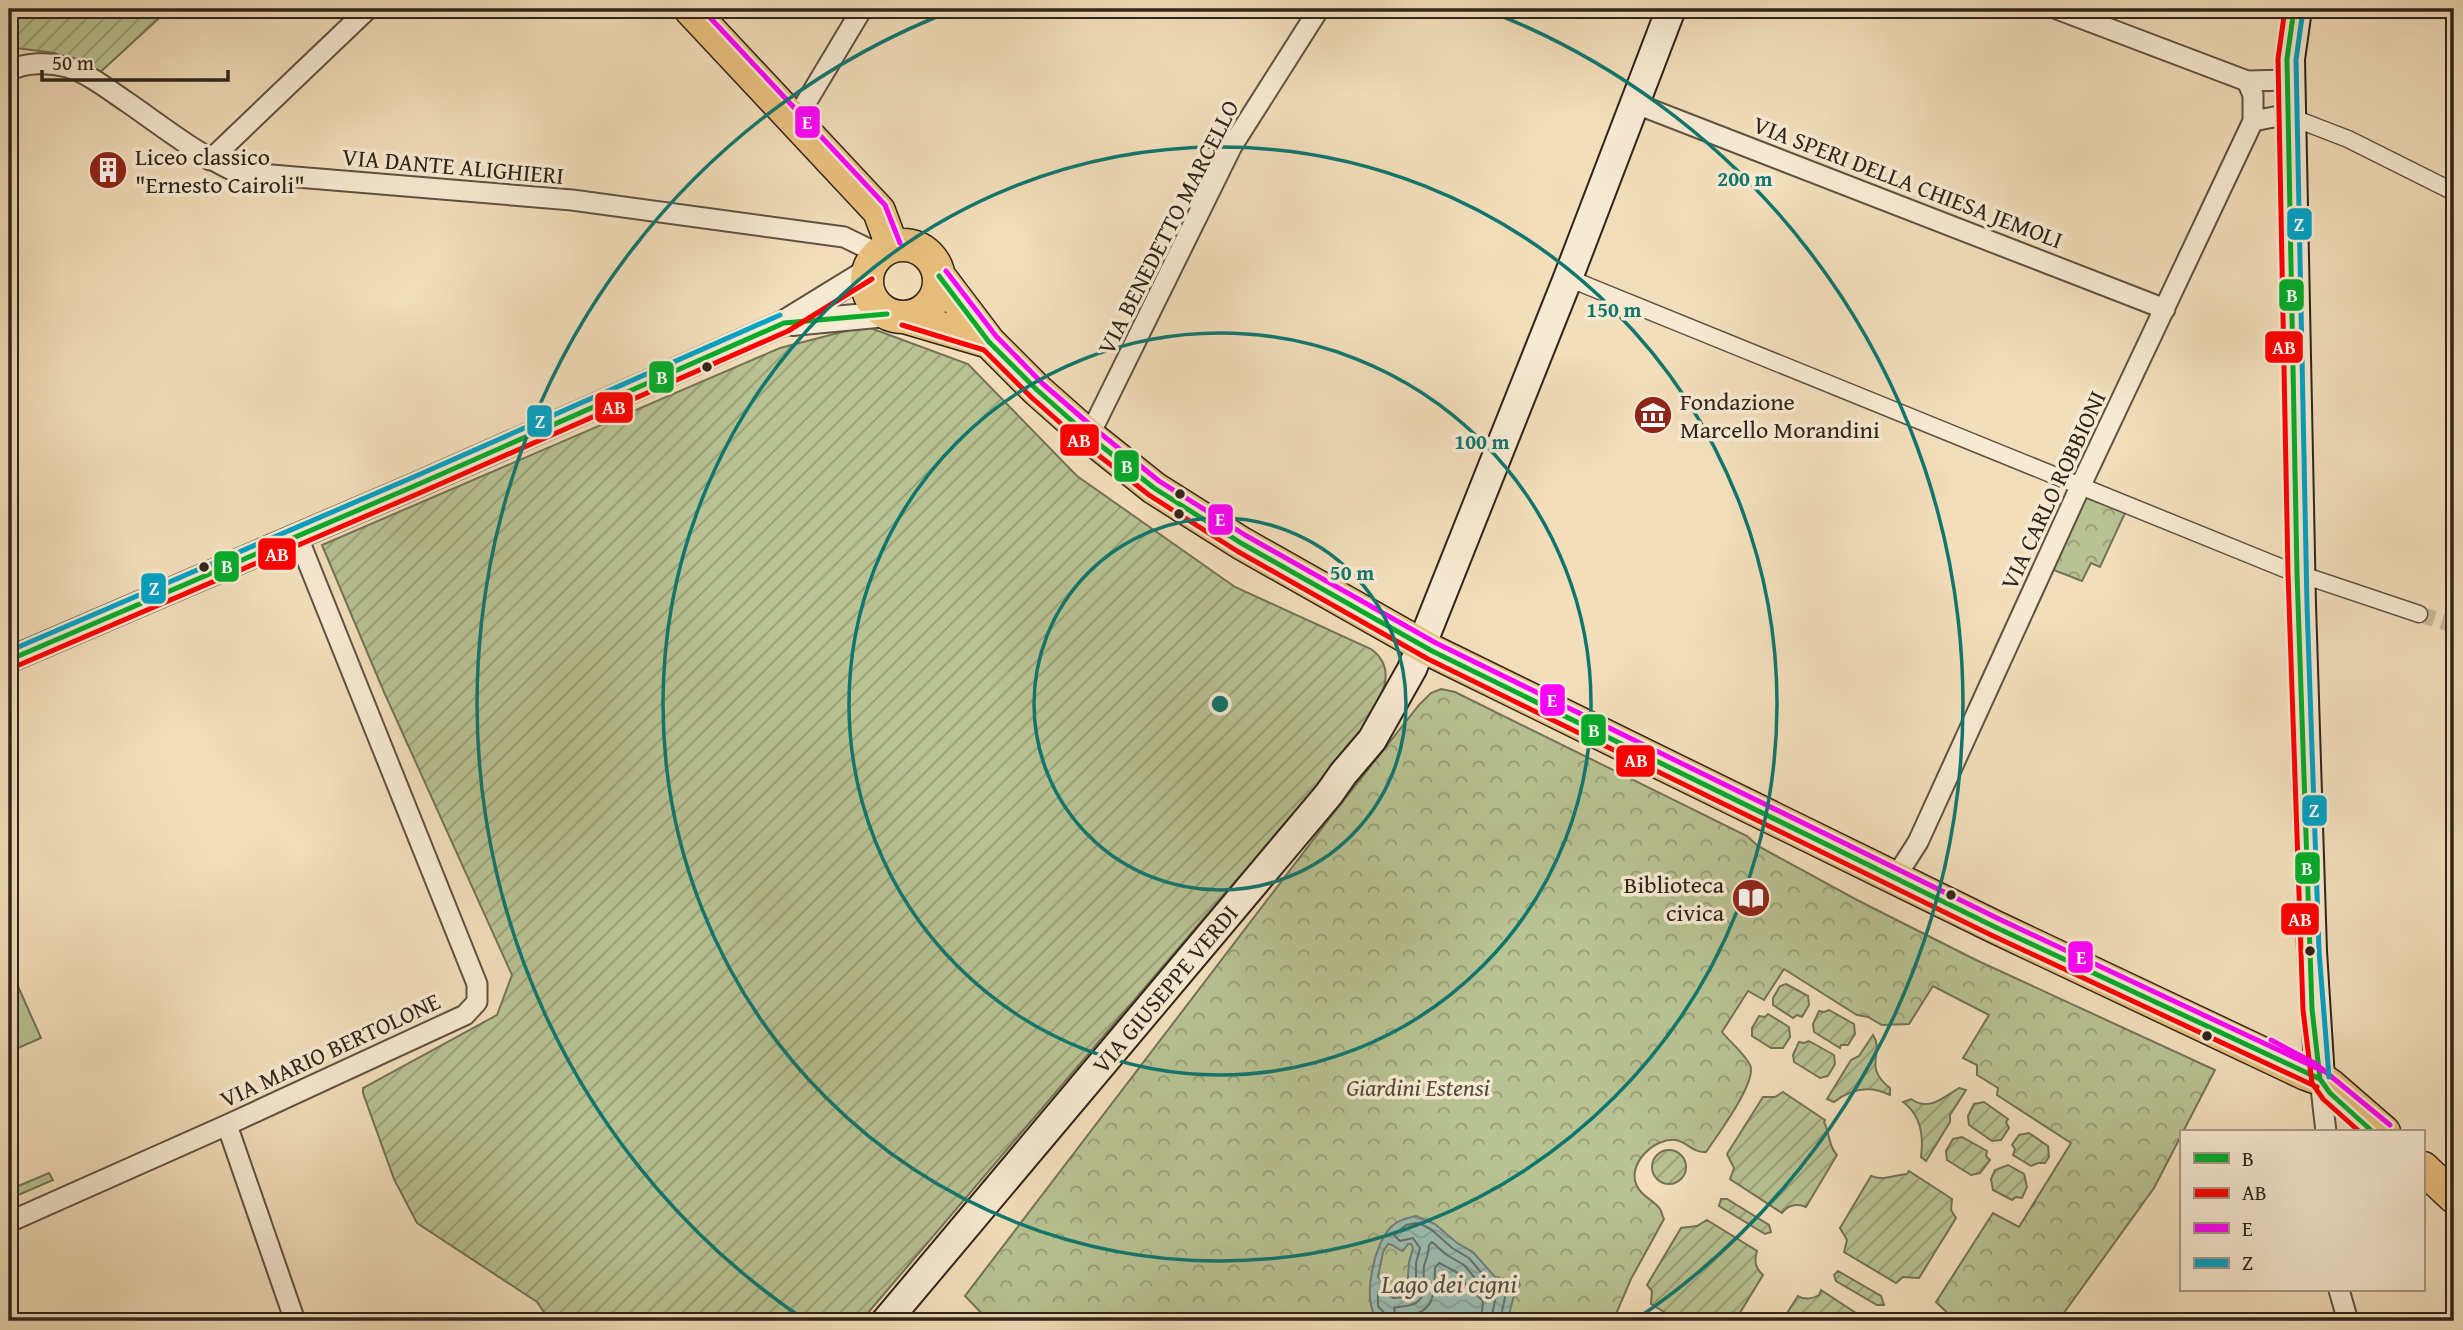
<svg xmlns="http://www.w3.org/2000/svg" width="2463" height="1330" viewBox="0 0 2463 1330" font-family="'Gentium Book Plus',serif">
<style>
.grass{fill:#b8c292;stroke:#747356;stroke-width:2}
.park{fill:url(#park-crowns);stroke:#747356;stroke-width:2}
.garden{fill:url(#garden-furrows);stroke:#747356;stroke-width:2}
.water{fill:url(#water-waves);stroke:#707f76;stroke-width:2;fill-rule:evenodd}
.lines{fill:none;stroke-linecap:round;stroke-linejoin:round}
.shore{stroke:#667066;stroke-width:2}
.pedestrian-tunnel{stroke:#cbb99a;stroke-width:16;stroke-dasharray:16 8;stroke-linecap:butt}
.pedestrian-casing{stroke:#605243;stroke-width:19}
.minor-casing{stroke:#605243;stroke-width:23}
.tertiary-casing{stroke:#605243;stroke-width:28}
.secondary-casing{stroke:#30241b;stroke-width:32}
.primary-casing{stroke:#30241b;stroke-width:35}
.pedestrian{stroke:#f7ead2;stroke-width:16}
.minor{stroke:#f7ead2;stroke-width:19}
.tertiary{stroke:#f7ead2;stroke-width:24}
.secondary{stroke:#f7ead2;stroke-width:28}
.primary{stroke:#e9bf7d;stroke-width:32}
.bus-1-casing{stroke:#f7ead2;stroke-width:10}
.bus-2-casing{stroke:#f7ead2;stroke-width:10}
.bus-3-casing{stroke:#f7ead2;stroke-width:10}
.bus-4-casing{stroke:#f7ead2;stroke-width:10}
.bus-1{stroke:#05ac2b;stroke-width:5}
.bus-2{stroke:#f00;stroke-width:5}
.bus-3{stroke:#f0f;stroke-width:5}
.bus-4{stroke:#02a2c5;stroke-width:5}
.ring{fill:none;stroke:#0f766e;stroke-width:3.5}
.bus-dot{fill:#30241b;stroke:#f7ead2;stroke-width:2.5}
.labels{text-anchor:middle;dominant-baseline:central;stroke-width:7;stroke-linejoin:round;paint-order:stroke}
.poi-label{font-size:24px;fill:#30241b;stroke:#f7ead2;text-anchor:start}
.street-label{font-size:24px;fill:#30241b;stroke:#f7ead2}
.park-label{font-size:24px;font-style:italic;fill:#524c39;stroke:#f7ead2}
.water-label{font-size:26px;font-style:italic;fill:#505248;stroke:#f7ead2}
.centre{fill:#0f766e;stroke:#f7ead2;stroke-width:3.5}
.ring-label{font-size:21px;text-anchor:middle;font-weight:bold;fill:#0f766e;stroke:#f7ead2;stroke-width:7;stroke-linejoin:round;paint-order:stroke}
.line-badge{stroke:#f7ead2;stroke-width:2.5}
.badge-label{font-size:19px;text-anchor:middle;font-weight:bold;fill:#fff}
</style>
<defs>
<pattern id="park-crowns" width="20" height="18" patternUnits="userSpaceOnUse" patternTransform="scale(1.75)"><rect width="20" height="18" fill="#b8c292"/><path d="M2 6a3 3 0 1 1 6 0M12 15a3 3 0 1 1 6 0" fill="none" stroke="#969d76"/></pattern>
<pattern id="garden-furrows" width="10" height="10" patternUnits="userSpaceOnUse" patternTransform="scale(1.75)"><rect width="10" height="10" fill="#b8c292"/><path d="M-1 1l2-2M0 10L10 0M9 11l2-2" fill="none" stroke="#969d76"/></pattern>
<pattern id="water-waves" width="16" height="10" patternUnits="userSpaceOnUse" patternTransform="scale(1.75)"><rect width="16" height="10" fill="#9bbcb2"/><path d="M0 5q4-4 8 0t8 0" fill="none" stroke="#86a198"/></pattern>
</defs>
<rect width="100%" height="100%" fill="#f2deba"/>
<filter id="stains"><feTurbulence type="fractalNoise" baseFrequency=".00286" numOctaves="4"/><feColorMatrix values="0 0 0 0 .2 0 0 0 0 .09 0 0 0 0 .02 0 0 0 .5 -.17"/></filter>
<radialGradient id="worn" r=".72"><stop offset=".6" stop-color="#630" stop-opacity="0"/><stop offset="1" stop-color="#630" stop-opacity=".3"/></radialGradient>
<path class="grass" d="M9 966 41 1038 9 1052Z
M49 1173 53 1180 9 1199V1190Z"/>
<path class="park" d="M2084 497 2125 513 2100 567 2091 563 2082 581 2051 569Z
M1441 689 1455 692 1747 836 1758 846 1857 900 1976 960 2215 1070 2154 1188 2058 1321H1956L1936 1302 1993 1213 2019 1227 2071 1143 1997 1095 1998 1088 1977 1075V1065L1963 1058 1989 1015 1933 986 1909 1024 1882 1025 1868 1017 1857 1015 1784 969 1764 1000 1748 991 1722 1032C1730 1042 1744 1053 1750 1065 1758 1081 1716 1137 1706 1152 1693 1153 1687 1142 1676 1140 1654 1137 1626 1165 1637 1186 1642 1197 1654 1200 1660 1209 1662 1212 1662 1216 1664 1219L1631 1279 1613 1321H989L965 1296 1329 819 1419 705 1431 693Z"/>
<path class="garden" d="M9 9H169L95 77 55 53 16 48 9 52Z
M865 326 968 364 1077 476 1235 587 1371 649C1404 673 1373 709 1359 736L861 1321H550L537 1302 417 1223 394 1179 363 1093V1088L497 1015 512 975 384 692 322 545 780 348Z
M1786 984 1808 996 1809 1005 1802 1017 1797 1015 1793 1018 1773 1005V998L1780 986Z
M1829 1010 1854 1024 1855 1034 1848 1045H1841L1840 1048 1814 1032 1813 1024 1819 1011 1824 1012Z
M1768 1014 1789 1027 1790 1037 1783 1048H1771L1752 1036V1028L1759 1016 1765 1017Z
M1873 1035C1885 1053 1862 1066 1890 1088V1095C1870 1085 1851 1089 1834 1102L1827 1099 1851 1060 1859 1056Z
M1809 1041 1834 1055 1835 1064 1828 1076 1820 1078 1794 1062 1793 1055 1799 1042 1804 1043Z
M1959 1088 1966 1090 1950 1115V1122L1926 1161 1921 1157C1924 1135 1921 1115 1903 1102L1911 1099C1929 1112 1944 1097 1959 1088Z
M1783 1092 1825 1120 1824 1122C1830 1133 1828 1146 1837 1155L1806 1207C1797 1203 1788 1205 1782 1213L1730 1179 1734 1168 1727 1154 1763 1097H1775Z
M1984 1102 2008 1119 2006 1122 2009 1128 2001 1140 1992 1141 1969 1125 1968 1116 1974 1104Z
M2029 1133 2048 1146 2049 1157 2045 1163H2038L2031 1166 2013 1155 2015 1149 2012 1145 2019 1135Z
M1962 1137 1987 1151 1986 1156 1990 1160 1980 1173 1971 1175 1947 1160 1946 1151 1953 1139Z
M1652 1167a17 17 0 1 1 34 0a17 17 0 1 1-34 0Z
M2008 1165 2024 1174 2027 1187 2022 1198 2016 1197 2012 1200 1993 1190 1991 1179 1995 1170Z
M1909 1171 1952 1199 1951 1210 1956 1218 1919 1278 1903 1277 1896 1283 1844 1252 1847 1240 1840 1228 1871 1176C1884 1181 1894 1175 1907 1174Z
M1721 1199H1727L1769 1225 1771 1232 1765 1234 1719 1206Z
M1707 1220 1757 1251C1754 1261 1755 1268 1763 1275L1735 1321H1679L1651 1304 1652 1291 1647 1285 1681 1228 1697 1226Z
M1838 1271 1881 1296 1884 1305H1877L1836 1281 1834 1275Z
M1821 1290 1868 1321H1782L1798 1296C1804 1300 1813 1299 1819 1295Z"/>
<path class="water" d="M1416 1216 1435 1224 1457 1243 1473 1252 1495 1277 1518 1281 1520 1285 1515 1292 1507 1321H1386L1375 1316C1363 1295 1374 1244 1391 1227 1398 1220 1407 1218 1416 1216ZM1388 1244C1394 1244 1397 1250 1403 1251L1408 1244H1411L1413 1248 1409 1262 1407 1290 1391 1291 1378 1277 1383 1252Z"/>
<g class="lines">
<path class="shore" d="M1387 1321 1386 1315 1378 1306V1292L1382 1291 1393 1298 1408 1297 1414 1293 1416 1287V1263L1420 1248 1413 1238 1400 1241 1394 1235 1406 1225 1415 1223 1421 1224 1432 1230 1452 1248 1469 1258 1490 1283 1507 1288 1500 1321
M1396 1321 1394 1308C1401 1306 1409 1307 1416 1303 1429 1294 1422 1279 1424 1266 1426 1259 1429 1253 1429 1245L1432 1242 1447 1255 1464 1265 1485 1290 1496 1295 1491 1321
M1406 1321 1408 1317C1436 1310 1434 1293 1435 1268L1439 1263 1458 1273 1467 1286 1483 1301 1481 1321"/>
<path class="pedestrian-tunnel" d="M2419 614 2454 625"/>
<g class="pedestrian-casing">
<path id="pedestrian" d="M2291 117 2348 139 2454 192
M1568 278 2285 569 2419 614"/>
</g>
<g class="minor-casing">
<path id="minor" d="M2057 9 2247 81 2290 80
M9 71C25 62 49 62 67 67 88 73 109 90 127 102 163 127 197 154 236 172L572 200 844 237 877 253
M1634 103 2165 309
M795 121 862 9
M2253 121 2279 116 2291 117
M210 160 368 9
M1089 436 1232 146 1319 9
M1895 878 1918 842 2080 487 2253 121V95L2247 81
M2320 1079 2326 1132
M227 1125 295 1321
M9 1222 227 1125 465 1015 477 1002V984L297 535
M2339 1290 2348 1321"/>
</g>
<g class="tertiary-casing">
<path id="tertiary" d="M792 323 887 314
M9 660 419 484 784 323 867 272"/>
</g>
<g class="secondary-casing">
<path id="secondary" d="M2297 9 2290 59 2301 605 2312 951 2320 1079
M886 1321 1329 794 1343 774 1372 740 1412 669 1568 278 1671 9"/>
</g>
<g class="primary-casing">
<path id="primary" d="M690 9 879 211 892 246
M867 281a36 36 0 1 1 72 0a36 36 0 1 1-72 0Z
M939 276 989 342 1037 390 1089 436 1154 488 1241 543 1432 651 1995 927 2306 1074 2320 1079
M904 317 989 342
M2305 1068 2331 1086 2384 1132
M2423 1168 2454 1197"/>
</g>
<use href="#pedestrian" class="pedestrian"/>
<use href="#minor" class="minor"/>
<use href="#tertiary" class="tertiary"/>
<use href="#secondary" class="secondary"/>
<use href="#primary" class="primary"/>
<g class="bus-1-casing">
<path id="bus-1" d="M2294 9 2287 59 2297 573 2312 1009 2320 1079 2330 1093 2373 1132
M939 276 989 342 1037 390 1089 436 1154 488 1241 543 1432 651 1995 927 2320 1079
M9 660 419 484 784 323 887 314"/>
</g>
<g class="bus-2-casing">
<path id="bus-2" d="M2285 9 2278 59 2288 573 2303 1010 2312 1083 2323 1099 2360 1132
M902 325 984 350 1031 397 1083 443 1149 495 1237 551 1428 659 1991 935 2317 1087
M12 668 422 492 788 331 872 279"/>
</g>
<g class="bus-3-casing">
<path id="bus-3" d="M702 9 885 205 900 243
M946 271 996 336 1043 384 1095 429 1159 481 1245 535 1436 643 1999 919 2323 1071
M2271 1040 2316 1064 2390 1125"/>
</g>
<g class="bus-4-casing">
<path id="bus-4" d="M2303 10 2296 60 2307 605 2319 951 2329 1077
M9 651 416 476 780 315"/>
</g>
<use href="#bus-1" class="bus-1"/>
<use href="#bus-2" class="bus-2"/>
<use href="#bus-3" class="bus-3"/>
<use href="#bus-4" class="bus-4"/>
</g>
<g class="ring">
<circle cx="1220" cy="704" r="186"/>
<circle cx="1220" cy="704" r="371"/>
<circle cx="1220" cy="704" r="557"/>
<path d="M805 1320A743 743 0 0 1 954 10M1486 10A743 743 0 0 1 1635 1320"/>
</g>
<defs>
<g id="building-disc" transform="scale(2.0125)"><circle r="9.5" fill="#8f2418" stroke="#f7ead2"/><path d="M-4-6H4V6H1V3H-1V6H-4ZM-2.5-4.3h1.7v1.8h-1.7ZM.8-4.3h1.7v1.8H.8ZM-2.5-1h1.7V.8h-1.7ZM.8-1h1.7V.8H.8Z" fill="#fff"/></g>
<g id="museum-disc" transform="scale(2.0125)"><circle r="9.5" fill="#8f2418" stroke="#f7ead2"/><path d="M0-6L6-3V-2H-6V-3ZM-5-1h2V3h-2ZM-1-1h2V3h-2ZM3-1h2V3H3ZM-6 4H6V6H-6Z" fill="#fff"/></g>
<g id="library-disc" transform="scale(2.0125)"><circle r="9.5" fill="#8f2418" stroke="#f7ead2"/><path d="M-6-4Q-3-5.5-.7-3.5V5Q-3 3-6 4ZM6-4Q3-5.5 .7-3.5V5Q3 3 6 4Z" fill="#fff"/></g>
</defs>
<g fill-rule="evenodd">
<use href="#building-disc" x="108" y="170"/>
<use href="#museum-disc" x="1653" y="415"/>
<use href="#library-disc" x="1751" y="898"/>
</g>
<g class="bus-dot">
<circle cx="707" cy="367" r="6"/>
<circle cx="1180" cy="494" r="6"/>
<circle cx="1179" cy="514" r="6"/>
<circle cx="204" cy="567" r="6"/>
<circle cx="1951" cy="895" r="6"/>
<circle cx="2310" cy="951" r="6"/>
<circle cx="2207" cy="1036" r="6"/>
</g>
<g class="labels">
<g class="poi-label">
<text x="135" y="156">Liceo classico<tspan x="135" dy="28">"Ernesto Cairoli"</tspan></text>
<text x="1680" y="401">Fondazione<tspan x="1680" dy="28">Marcello Morandini</tspan></text>
<text x="1724" y="884" text-anchor="end">Biblioteca<tspan x="1724" dy="28">civica</tspan></text>
</g>
<g class="street-label">
<text transform="translate(453 166) rotate(5)">VIA DANTE ALIGHIERI</text>
<text transform="translate(1908 182) rotate(21)">VIA SPERI DELLA CHIESA JEMOLI</text>
<text transform="translate(1168 227) rotate(-63)">VIA BENEDETTO MARCELLO</text>
<text transform="translate(2053 490) rotate(-65)">VIA CARLO ROBBIONI</text>
<text transform="translate(1165 989) rotate(-50)">VIA GIUSEPPE VERDI</text>
<text transform="translate(330 1050) rotate(-25)">VIA MARIO BERTOLONE</text>
</g>
<g class="park-label">
<text x="1418" y="1087">Giardini Estensi</text>
</g>
<g class="water-label">
<text x="1449" y="1283">Lago dei cigni</text>
</g>
</g>
<circle cx="1220" cy="704" r="10" class="centre"/>
<g class="ring-label">
<text x="1745" y="186">200 m</text>
<text x="1614" y="317">150 m</text>
<text x="1482" y="449">100 m</text>
<text x="1352" y="580">50 m</text>
</g>
<g class="line-badge">
<rect x="794" y="105" width="27" height="34" rx="7" fill="#f0f"/>
<rect x="2286" y="207" width="27" height="34" rx="7" fill="#02a2c5"/>
<rect x="2278" y="278" width="27" height="34" rx="7" fill="#05ac2b"/>
<rect x="2264" y="330" width="40" height="34" rx="7" fill="#f00"/>
<rect x="648" y="360" width="27" height="34" rx="7" fill="#05ac2b"/>
<rect x="594" y="391" width="40" height="33" rx="7" fill="#f00"/>
<rect x="526" y="404" width="27" height="34" rx="7" fill="#02a2c5"/>
<rect x="1059" y="423" width="41" height="34" rx="7" fill="#f00"/>
<rect x="1113" y="449" width="27" height="34" rx="7" fill="#05ac2b"/>
<rect x="1207" y="503" width="27" height="33" rx="7" fill="#f0f"/>
<rect x="257" y="537" width="40" height="34" rx="7" fill="#f00"/>
<rect x="213" y="550" width="27" height="33" rx="7" fill="#05ac2b"/>
<rect x="140" y="572" width="27" height="33" rx="7" fill="#02a2c5"/>
<rect x="1539" y="683" width="27" height="34" rx="7" fill="#f0f"/>
<rect x="1580" y="713" width="27" height="34" rx="7" fill="#05ac2b"/>
<rect x="1615" y="744" width="41" height="34" rx="7" fill="#f00"/>
<rect x="2301" y="794" width="27" height="33" rx="7" fill="#02a2c5"/>
<rect x="2294" y="851" width="27" height="34" rx="7" fill="#05ac2b"/>
<rect x="2280" y="902" width="40" height="34" rx="7" fill="#f00"/>
<rect x="2067" y="940" width="27" height="34" rx="7" fill="#f0f"/>
</g>
<g class="badge-label">
<text x="807" y="129">E</text>
<text x="2299" y="231">Z</text>
<text x="2292" y="302">B</text>
<text x="2284" y="354">AB</text>
<text x="662" y="384">B</text>
<text x="614" y="414">AB</text>
<text x="540" y="428">Z</text>
<text x="1079" y="447">AB</text>
<text x="1127" y="473">B</text>
<text x="1220" y="526">E</text>
<text x="277" y="561">AB</text>
<text x="227" y="573">B</text>
<text x="154" y="595">Z</text>
<text x="1552" y="707">E</text>
<text x="1594" y="737">B</text>
<text x="1636" y="767">AB</text>
<text x="2314" y="817">Z</text>
<text x="2307" y="875">B</text>
<text x="2300" y="926">AB</text>
<text x="2081" y="964">E</text>
</g>
<rect width="2463" height="1330" fill="none" stroke="#f2deba" stroke-width="35"/>
<rect x="10" y="10" width="2442" height="1309" fill="none" stroke="#30241b" stroke-width="3.5"/>
<rect x="18" y="18" width="2428" height="1295" fill="none" stroke="#30241b" stroke-width="2"/>
<rect x="2180" y="1130" width="245" height="161" fill="#f7ead2" stroke="#a79b89" stroke-width="2"/>
<rect x="2194" y="1153" width="35" height="10" fill="#05ac2b" stroke="#a79b89" stroke-width="2"/>
<text x="2242" y="1166" font-size="21" fill="#30241b">B</text>
<rect x="2194" y="1188" width="35" height="10" fill="#ff0000" stroke="#a79b89" stroke-width="2"/>
<text x="2242" y="1200" font-size="21" fill="#30241b">AB</text>
<rect x="2194" y="1223" width="35" height="10" fill="#ff00ff" stroke="#a79b89" stroke-width="2"/>
<text x="2242" y="1236" font-size="21" fill="#30241b">E</text>
<rect x="2194" y="1258" width="35" height="10" fill="#02a2c5" stroke="#a79b89" stroke-width="2"/>
<text x="2242" y="1270" font-size="21" fill="#30241b">Z</text>
<path d="M42 70v10h186v-10" fill="none" stroke="#30241b" stroke-width="3.5"/>
<text x="52" y="70" font-size="21" fill="#30241b" stroke="#f7ead2" stroke-width="5" paint-order="stroke">50 m</text>
<rect width="100%" height="100%" filter="url(#stains)"/>
<rect width="100%" height="100%" fill="url(#worn)"/>
</svg>
